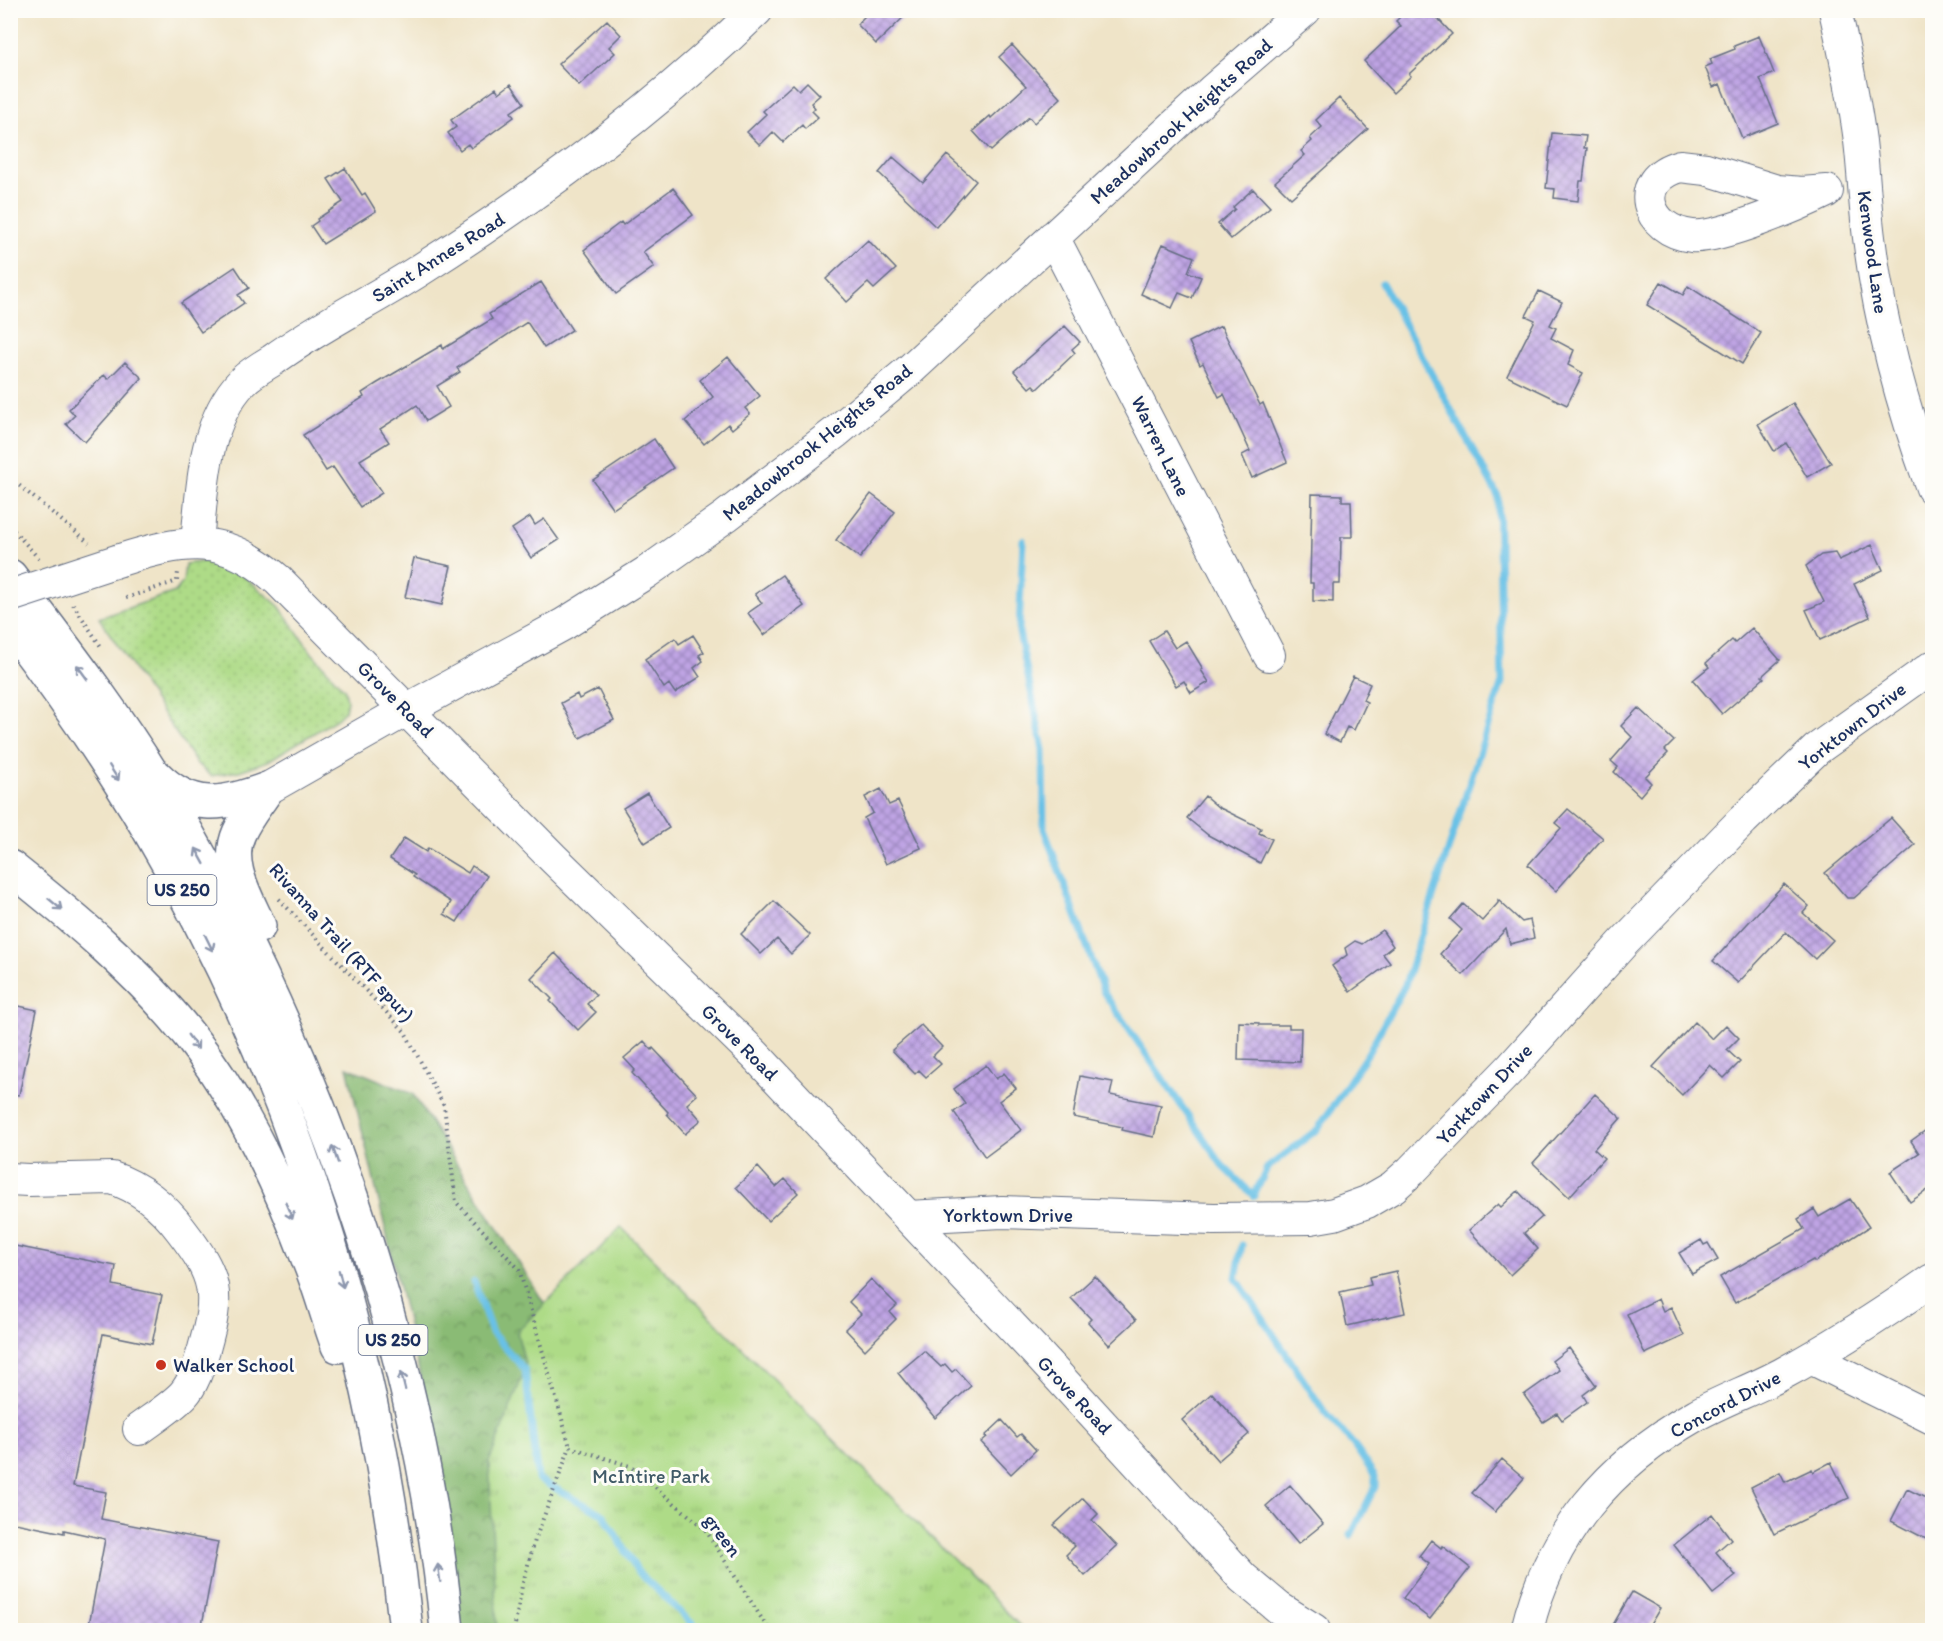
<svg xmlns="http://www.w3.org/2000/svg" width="1943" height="1641" viewBox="0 0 1943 1641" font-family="Itim,sans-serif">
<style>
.grass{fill:url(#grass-dots);stroke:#648572;stroke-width:1.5}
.forest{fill:url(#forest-crowns);stroke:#527569;stroke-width:1.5}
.park{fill:url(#park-tufts);stroke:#648572;stroke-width:1.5}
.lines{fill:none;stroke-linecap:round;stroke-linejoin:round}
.stream{stroke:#69c1e6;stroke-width:7}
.building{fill:url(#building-cross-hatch)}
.minor-casing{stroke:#656e83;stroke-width:34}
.highway-casing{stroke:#656e83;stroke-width:36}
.path{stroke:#656e83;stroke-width:4;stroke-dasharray:1.5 4.5;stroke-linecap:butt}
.minor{stroke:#fff;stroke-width:32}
.highway{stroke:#fff;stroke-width:33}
.minor-bridge-casing{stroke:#656e83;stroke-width:34;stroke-linecap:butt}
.minor-bridge{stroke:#fff;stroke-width:32}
.oneway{stroke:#8d97ae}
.poi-dot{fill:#c8321e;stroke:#fdfcf7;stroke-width:2}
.labels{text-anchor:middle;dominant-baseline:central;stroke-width:6;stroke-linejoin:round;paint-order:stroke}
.shield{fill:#fdfcf7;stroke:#5f6c8c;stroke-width:1.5}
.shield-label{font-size:18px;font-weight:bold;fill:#1b2f5e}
.street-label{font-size:20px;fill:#1b2f5e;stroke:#fdfcf7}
.poi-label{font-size:20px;fill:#1b2f5e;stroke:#fdfcf7;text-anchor:start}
.park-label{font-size:20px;fill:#405a68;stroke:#fdfcf7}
</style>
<defs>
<pattern id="grass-dots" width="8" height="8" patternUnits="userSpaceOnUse" patternTransform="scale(1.5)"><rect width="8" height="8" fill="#aedb87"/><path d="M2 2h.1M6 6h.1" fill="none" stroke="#95bc77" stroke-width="1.8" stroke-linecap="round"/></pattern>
<pattern id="forest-crowns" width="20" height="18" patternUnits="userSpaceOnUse" patternTransform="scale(1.5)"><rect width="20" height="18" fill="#8abb74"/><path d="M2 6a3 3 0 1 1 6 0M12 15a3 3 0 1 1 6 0" fill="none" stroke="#709862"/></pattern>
<pattern id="park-tufts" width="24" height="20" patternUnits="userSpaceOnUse" patternTransform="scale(1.5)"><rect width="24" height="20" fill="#aedb87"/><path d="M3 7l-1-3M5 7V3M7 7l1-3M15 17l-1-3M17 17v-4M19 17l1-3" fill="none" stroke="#95bc77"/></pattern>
<pattern id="building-cross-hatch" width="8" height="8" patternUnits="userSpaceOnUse" patternTransform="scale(1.5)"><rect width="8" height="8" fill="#bfa4e4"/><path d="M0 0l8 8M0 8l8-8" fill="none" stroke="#9a86bc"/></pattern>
</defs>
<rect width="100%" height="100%" fill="#fdfcf7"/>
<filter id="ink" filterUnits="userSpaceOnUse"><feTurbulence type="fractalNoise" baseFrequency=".0167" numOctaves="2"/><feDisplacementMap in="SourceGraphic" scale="12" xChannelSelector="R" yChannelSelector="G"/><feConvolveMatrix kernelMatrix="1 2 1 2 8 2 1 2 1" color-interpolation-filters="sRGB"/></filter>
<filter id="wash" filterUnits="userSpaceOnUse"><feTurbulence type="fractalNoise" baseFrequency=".008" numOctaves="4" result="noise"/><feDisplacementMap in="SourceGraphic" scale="24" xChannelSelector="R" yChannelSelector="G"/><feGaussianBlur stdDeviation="1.35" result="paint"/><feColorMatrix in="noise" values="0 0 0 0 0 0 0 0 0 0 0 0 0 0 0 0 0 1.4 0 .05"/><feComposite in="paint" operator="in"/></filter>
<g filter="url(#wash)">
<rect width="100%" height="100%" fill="#efe4c8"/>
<path class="grass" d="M209 561 233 567 279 606 312 653 345 690 347 700 345 711 337 719 268 761 239 771 211 776 196 763 99 618 175 592 183 582 185 564Z"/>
<path class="forest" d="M347 1067 413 1094 549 1311 900 1630H445L432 1426Z"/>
<path class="park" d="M621 1227 1024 1630H497L489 1462 526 1367 517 1332Z"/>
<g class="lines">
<path class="stream" d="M1023 540 1019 632 1043 750 1044 829 1104 993 1222 1165 1254 1196 1267 1168 1318 1129 1368 1053 1405 985 1502 682 1498 496 1382 283
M1242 1245 1236 1278 1324 1411 1353 1444 1375 1476V1487L1351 1535
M474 1282 492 1333 525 1370 538 1479 604 1515 638 1572 699 1630"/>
</g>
<g id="blocks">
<path class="building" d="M871 10H911L876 44 857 24Z
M1407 10H1430L1452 34 1409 74 1411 76 1393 93 1364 61 1401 26 1396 21Z
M607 20 621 35 609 47 615 53 579 86 558 64Z
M1759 36 1774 73 1760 79 1778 123 1742 138 1720 84 1713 87 1705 67 1712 64 1710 59 1735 49 1734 46Z
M1012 45 1061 98 1034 123 1029 117 991 151 973 131 990 116 991 118 1026 86 999 57Z
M807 82 820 95 811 103 815 108 812 111 818 117 805 129 802 125 783 142 773 132 760 145 747 132 766 114 763 111 793 84 799 90Z
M511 84 524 103 511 112 514 117 471 148 468 144 460 150 448 133 456 127 451 120 496 88 499 93Z
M1339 98 1368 129 1291 198 1275 182 1305 155 1301 151 1312 141 1310 138 1322 127 1316 120Z
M1552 133 1586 136 1584 148H1587L1583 181H1580L1578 201 1554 198 1555 189 1546 188Z
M947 155 976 181 936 227 879 173 893 157 923 183Z
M345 168 362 195 365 193 376 211 323 244 311 226 318 221 317 219 343 202 328 179Z
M673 188 693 215 643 252 654 267 616 294 584 250 621 222 623 225Z
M1253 189 1270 207 1231 239 1218 224 1235 209 1233 207Z
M868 240 896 269 874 289 868 283 847 302 826 279Z
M1163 244 1194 257 1188 272 1201 277 1192 298 1179 293 1172 308 1141 294Z
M235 267 249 288 238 295 244 303 201 332 181 303Z
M541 282 572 330 544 348 527 322 457 368 460 372 437 386 449 407 426 421 417 405 380 429 389 442 360 460 382 493 360 507 333 467 326 471 303 435 364 397 362 393 376 384 442 345 443 349 492 319 489 314Z
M1661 282 1683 295 1688 286 1761 333 1742 364 1647 305Z
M1539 291 1562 302 1550 325 1556 328 1551 338 1574 350 1568 365 1583 373 1567 405 1507 376 1535 320 1526 316Z
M1065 326 1080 342 1072 349 1075 353 1037 389 1033 385 1029 388 1014 371Z
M1221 326 1260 405 1263 403 1287 462 1252 478 1242 455 1250 451 1224 394 1219 397 1203 363 1200 365 1189 342Z
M728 357 760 396 745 408 750 414 732 429 728 424 704 444 685 421 713 397 700 380Z
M125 362 142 378 85 442 66 424 75 415 69 409 104 375 108 379Z
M1793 403 1831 463 1807 477 1786 443 1774 451 1758 424Z
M654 439 673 468 613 509 593 480Z
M871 494 895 512 860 558 836 540Z
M1312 494 1342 495V501H1351L1352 537H1341L1340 584H1333V602L1313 601V583H1310Z
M530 517 535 525 544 519 559 540 531 558 512 529Z
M1872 545 1883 570 1854 584 1870 617 1820 640 1806 610 1824 602 1806 566 1821 555 1835 553 1839 560Z
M414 558 451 566 442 605 405 597Z
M782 575 804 606 764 635 748 613 762 603 755 594Z
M1752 628 1780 660 1762 676 1764 678 1722 714 1693 680 1709 667 1706 663 1732 640 1735 643Z
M1164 631 1175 648 1186 641 1203 669 1201 670 1209 682 1191 693 1184 681 1176 686 1149 641Z
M693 635 704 652 699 655 703 661 694 668 700 677 675 693 669 684 664 688 645 659 675 638 679 644Z
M1353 676 1370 684 1363 700 1367 702 1354 730 1347 727 1340 742 1324 734Z
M598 689 614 720 580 738 561 703 577 694 579 699Z
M1638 708 1674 741 1665 750 1668 753 1645 777 1651 783 1640 796 1614 772 1618 767 1611 761 1632 737 1621 726Z
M881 789 889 805 898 801 921 848 886 864 864 818 873 813 865 797Z
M647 793 669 828 645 843 623 808Z
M1205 796 1218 807 1261 828 1259 833 1272 839 1260 863 1208 835 1187 818Z
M1568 809 1603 838 1556 891 1528 865 1561 828 1555 823Z
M1891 818 1915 845 1854 898H1847L1825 873Z
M404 838 426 852 428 848 468 873 472 866 487 876 457 922 444 914 451 902 413 877 415 875 390 859Z
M1784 884 1809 906 1803 913 1833 940 1815 959 1786 932 1738 983 1713 961Z
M1498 900 1522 922 1530 920 1534 938 1510 944 1506 929 1463 975 1440 954 1462 930 1450 919 1463 904 1482 921 1498 903Z
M774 901 810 935 791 954 777 939 761 954 741 934Z
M1382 930 1393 946 1383 954 1390 963 1350 992 1332 966 1347 955 1345 948 1355 941 1362 944Z
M555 953 596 995 587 1004 596 1012 578 1030 550 1001 552 999 531 978Z
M10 1004 37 1010 19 1095 10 1094Z
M1239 1022 1259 1023V1025H1289V1028H1301L1300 1062 1238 1060Z
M1695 1022 1712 1039 1726 1025 1739 1038 1727 1050 1740 1062 1724 1078 1710 1065 1682 1095 1653 1067Z
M921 1025 942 1047 933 1056 941 1064 926 1077 919 1070 915 1074 892 1050Z
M644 1041 652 1050 653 1048 697 1095 687 1104 701 1120 685 1134 667 1114 668 1112 632 1073 635 1070 624 1058Z
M986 1065 996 1079 1004 1073 1016 1088 999 1101 1021 1130 985 1157 954 1112 965 1104 954 1089Z
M1080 1076 1113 1082 1110 1095 1161 1105 1154 1137 1122 1130 1123 1127 1073 1117Z
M1595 1094 1621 1118 1594 1149 1604 1158 1569 1197 1533 1163Z
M1926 1130 1932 1141V1187L1910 1202 1890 1172 1919 1153 1911 1141Z
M758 1167 776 1187 785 1179 798 1193 768 1221 736 1187Z
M1518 1191 1542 1217 1524 1233 1538 1249 1510 1275 1469 1230 1498 1204 1501 1207Z
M1850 1199 1869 1227 1815 1262 1813 1260 1735 1303 1720 1277 1804 1229 1798 1219 1814 1209 1819 1217Z
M1701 1240 1704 1245 1708 1243 1718 1260 1692 1274 1679 1253Z
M10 1245 116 1266 113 1285 162 1295 152 1344 103 1334 73 1486 106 1492 101 1519 218 1542 201 1630H88L105 1539 64 1530V1533L10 1522Z
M1396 1271 1405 1313 1347 1326 1340 1292 1371 1285 1369 1277Z
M1095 1276 1136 1320 1109 1345 1088 1322 1091 1319 1071 1298Z
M871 1279 897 1305 890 1312 896 1319 865 1350 845 1329 861 1314 849 1302Z
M1658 1299 1663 1311 1671 1307 1684 1336 1645 1354 1627 1314Z
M1569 1348 1596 1385 1583 1395 1587 1402 1562 1420 1557 1413 1543 1422 1524 1395 1559 1370 1552 1361Z
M924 1351 941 1367 945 1364 952 1372 956 1369 971 1386 935 1418 898 1373Z
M1212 1393 1249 1434 1218 1461 1182 1420Z
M1002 1420 1017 1437 1021 1434 1036 1450 1011 1474 981 1442 987 1437 985 1436Z
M1502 1459 1524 1478 1495 1512 1472 1493Z
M1831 1462 1849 1498 1774 1534 1751 1487 1780 1472 1785 1482 1812 1469 1813 1472Z
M1290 1485 1323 1524 1298 1544 1266 1506Z
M1907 1489 1932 1501V1542L1891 1521Z
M1083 1498 1098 1514 1092 1520 1117 1546 1085 1576 1066 1555 1075 1546 1054 1525Z
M1712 1514 1731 1539 1716 1552 1736 1576 1713 1594 1674 1545Z
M1431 1540 1441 1548 1442 1546 1470 1568 1430 1619 1403 1598 1429 1564 1419 1556Z
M1632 1592 1660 1608 1647 1630H1610Z"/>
</g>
</g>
<g filter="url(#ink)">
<use href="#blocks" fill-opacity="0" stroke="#656e83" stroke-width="1.5"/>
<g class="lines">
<g class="minor-casing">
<path id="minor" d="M1835 10C1845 54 1854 96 1860 141 1864 175 1865 211 1870 245 1881 329 1903 409 1932 488
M1680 166 1706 169 1777 191 1802 193 1827 191C1801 204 1719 239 1692 236 1645 231 1631 179 1680 166Z
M1053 237 1269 655
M197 544C202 490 203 422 243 381 251 373 263 366 273 360 319 326 372 301 420 270 540 194 655 109 757 10
M120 560C184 540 224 532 278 580L553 858 755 1055 1036 1352 1243 1578 1279 1608 1314 1630
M267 789 406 710 564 624 647 572 726 516 836 432 911 369 1214 89 1305 10
M10 1179 28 1180 112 1178C140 1187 164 1207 181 1230 217 1277 220 1293 204 1349 199 1365 194 1383 183 1395 170 1408 154 1418 139 1429
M908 1217 1002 1212 1214 1219 1311 1218 1334 1214 1367 1202 1393 1187 1411 1171 1510 1069 1624 942 1743 820 1817 749 1932 667
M1811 1358 1932 1418
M1527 1630C1550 1533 1609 1465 1696 1415 1723 1400 1754 1389 1782 1374 1834 1346 1883 1314 1932 1280"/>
</g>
<g class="highway-casing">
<path id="highway" d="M10 576C64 647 119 718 165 795 314 1044 419 1340 447 1630
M10 625C60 691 107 759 149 830 294 1077 377 1346 406 1630
M156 776C192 812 224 805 267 789
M10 867C74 918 138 971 189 1035 242 1103 280 1184 310 1264 321 1291 328 1319 338 1346
M259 926C247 898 225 864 239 833 246 817 258 803 267 789"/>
</g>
<path class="path" d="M10 478 89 543
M10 526 40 560
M126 598 177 581 178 572
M73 604 102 648
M279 899 405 1032 444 1106 456 1202 519 1269 570 1447
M570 1447 630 1466 705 1529 769 1630
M514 1630 522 1586 535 1540 570 1447"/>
<use href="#minor" class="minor"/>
<use href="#highway" class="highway"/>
<g class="minor-bridge-casing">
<path id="minor-bridge" d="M10 596 120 560"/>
</g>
<use href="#minor-bridge" class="minor-bridge"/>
</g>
<defs><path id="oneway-shaft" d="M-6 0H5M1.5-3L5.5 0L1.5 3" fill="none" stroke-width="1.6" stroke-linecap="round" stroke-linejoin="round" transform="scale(1.5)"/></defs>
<g class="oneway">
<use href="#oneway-shaft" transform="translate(82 672) rotate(-126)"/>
<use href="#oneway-shaft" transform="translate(114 773) rotate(58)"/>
<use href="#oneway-shaft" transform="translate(200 856) rotate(-119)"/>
<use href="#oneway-shaft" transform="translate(55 904) rotate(40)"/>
<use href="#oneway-shaft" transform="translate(209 943) rotate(64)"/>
<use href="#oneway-shaft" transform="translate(193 1042) rotate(54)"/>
<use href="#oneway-shaft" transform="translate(335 1154) rotate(-109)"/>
<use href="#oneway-shaft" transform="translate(289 1211) rotate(67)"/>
<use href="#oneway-shaft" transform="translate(341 1279) rotate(76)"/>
<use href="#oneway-shaft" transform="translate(403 1381) rotate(-104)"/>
<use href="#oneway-shaft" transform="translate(439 1573) rotate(-98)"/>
</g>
</g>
<circle class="poi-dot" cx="161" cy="1365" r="6"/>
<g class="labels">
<g class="shield">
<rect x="147.5" y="875" width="69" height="30" rx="4.5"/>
<rect x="358.5" y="1325" width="69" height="30" rx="4.5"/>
</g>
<g class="shield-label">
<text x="182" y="890">US 250</text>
<text x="393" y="1340">US 250</text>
</g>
<g class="street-label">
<text transform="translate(1181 121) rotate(-42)">Meadowbrook Heights Road</text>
<text transform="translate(1873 252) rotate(82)">Kenwood Lane</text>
<text transform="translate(438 257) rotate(-32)">Saint Annes Road</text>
<text transform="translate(817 442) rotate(-39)">Meadowbrook Heights Road</text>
<text transform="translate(1161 446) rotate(64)">Warren Lane</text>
<text transform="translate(396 699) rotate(45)">Grove Road</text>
<text transform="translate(1852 726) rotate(-38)">Yorktown Drive</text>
<text transform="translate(342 942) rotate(48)">Rivanna Trail (RTF spur)</text>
<text transform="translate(740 1042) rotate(45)">Grove Road</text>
<text transform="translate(1484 1094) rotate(-47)">Yorktown Drive</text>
<text x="1008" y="1215">Yorktown Drive</text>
<text transform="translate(1075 1395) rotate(47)">Grove Road</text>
<text transform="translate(1725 1404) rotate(-28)">Concord Drive</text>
<text transform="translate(723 1535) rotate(53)">green</text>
</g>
<g class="poi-label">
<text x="173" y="1365">Walker School</text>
</g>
<g class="park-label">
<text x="651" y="1476">McIntire Park</text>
</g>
</g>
<rect width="1943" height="1641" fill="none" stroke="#fdfcf7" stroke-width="36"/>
</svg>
